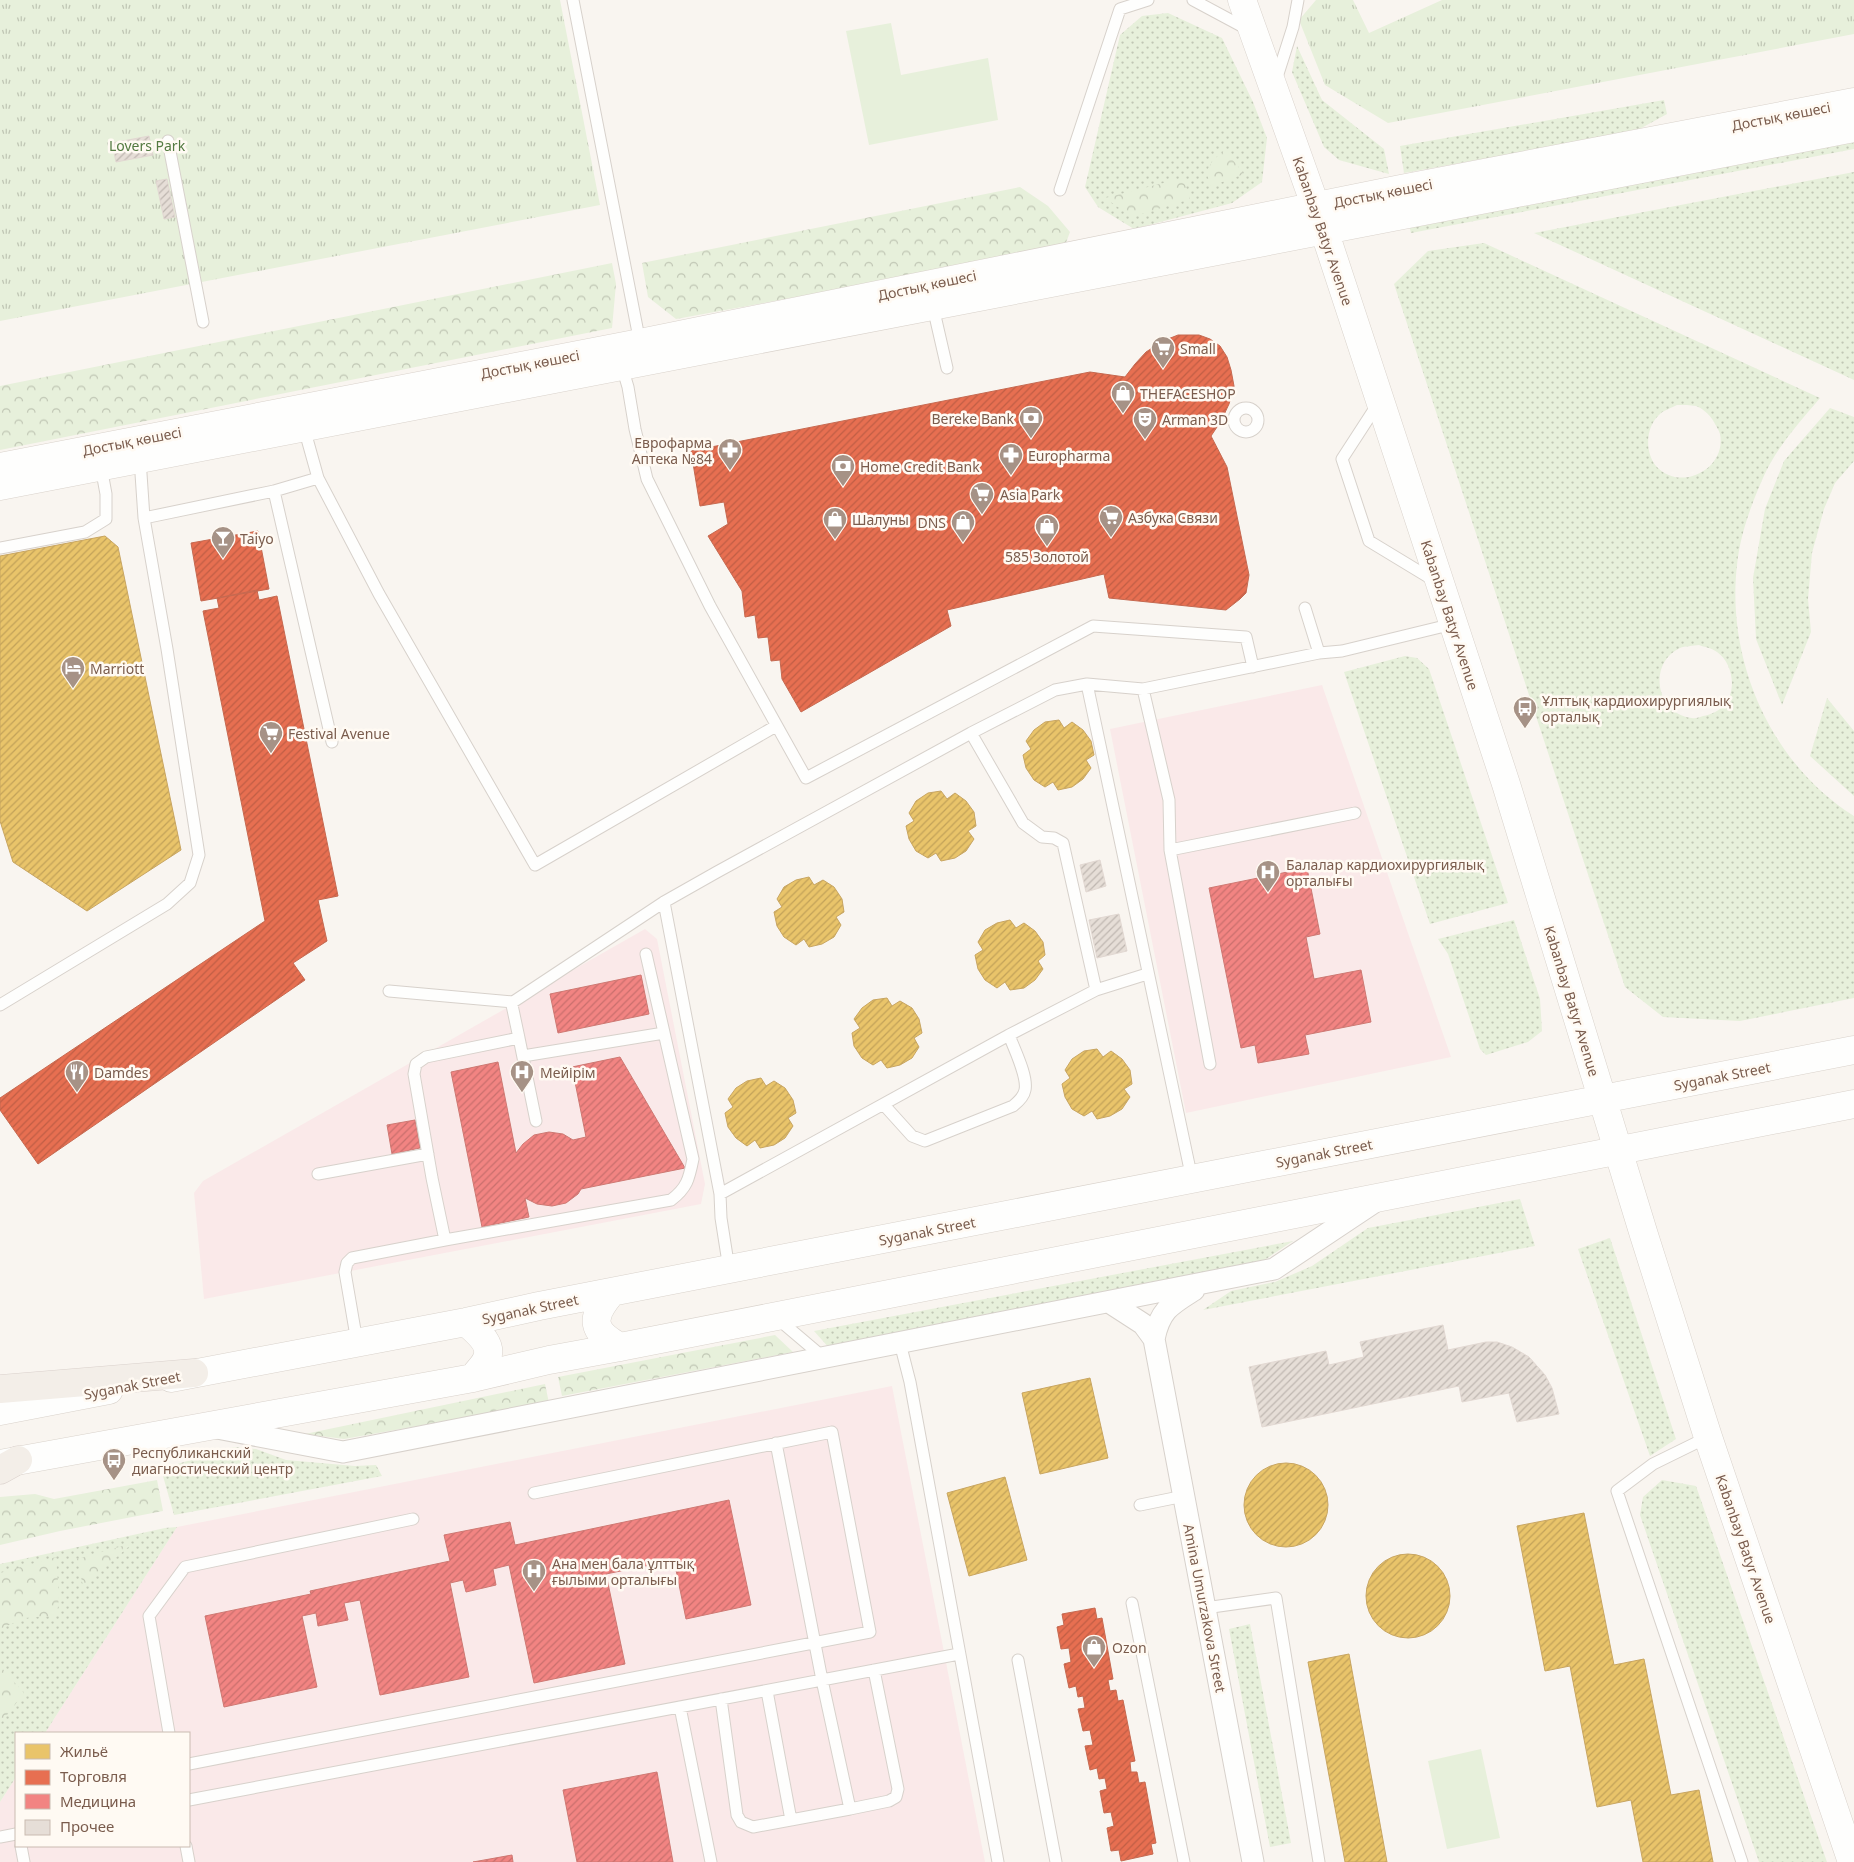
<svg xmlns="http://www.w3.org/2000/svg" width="1854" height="1862" viewBox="0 0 1854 1862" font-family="'Noto Sans',sans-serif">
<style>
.medical{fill:#fae9e9}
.grass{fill:url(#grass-dots);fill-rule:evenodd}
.forest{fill:url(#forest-crowns)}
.park{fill:url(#park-tufts)}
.pitch{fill:#e7f0db}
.homes{fill:url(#homes-hatch);stroke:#c8a561}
.shops{fill:url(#shops-hatch);stroke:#c66950}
.health{fill:url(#health-hatch);stroke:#ce7872}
.building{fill:url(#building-hatch);stroke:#e2d8d2}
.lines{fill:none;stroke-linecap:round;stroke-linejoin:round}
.lane-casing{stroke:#d7d1cb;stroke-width:13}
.street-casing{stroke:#d7d1cb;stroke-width:23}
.secondary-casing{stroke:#d9d2cb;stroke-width:29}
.primary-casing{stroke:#dad1cc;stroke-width:29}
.lane{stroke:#fefefd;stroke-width:11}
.street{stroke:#fefefd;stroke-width:21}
.secondary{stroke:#fefefd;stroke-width:28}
.primary{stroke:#f3eee8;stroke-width:28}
.labels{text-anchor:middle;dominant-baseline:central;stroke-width:5;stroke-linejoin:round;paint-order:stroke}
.street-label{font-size:14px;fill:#7a5c4d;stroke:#fffaf3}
.park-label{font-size:14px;fill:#537a41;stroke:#fffaf3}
.poi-label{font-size:14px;fill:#7a5c4d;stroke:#fffaf3;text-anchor:start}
</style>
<defs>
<pattern id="grass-dots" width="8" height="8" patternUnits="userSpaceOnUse" patternTransform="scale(1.25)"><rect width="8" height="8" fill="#e7f0db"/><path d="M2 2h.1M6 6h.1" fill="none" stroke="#c0c6b4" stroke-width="1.8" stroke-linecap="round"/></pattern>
<pattern id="forest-crowns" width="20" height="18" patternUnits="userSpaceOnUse" patternTransform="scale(1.25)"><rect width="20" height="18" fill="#e7f0db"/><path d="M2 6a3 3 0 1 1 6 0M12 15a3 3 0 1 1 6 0" fill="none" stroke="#c0c6b4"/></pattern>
<pattern id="park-tufts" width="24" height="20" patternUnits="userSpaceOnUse" patternTransform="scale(1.25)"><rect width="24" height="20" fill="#e7f0db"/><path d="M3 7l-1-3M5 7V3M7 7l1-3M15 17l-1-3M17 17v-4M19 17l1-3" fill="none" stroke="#c0c6b4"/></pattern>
<pattern id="homes-hatch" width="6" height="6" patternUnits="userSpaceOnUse" patternTransform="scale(1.25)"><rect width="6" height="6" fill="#e9c46a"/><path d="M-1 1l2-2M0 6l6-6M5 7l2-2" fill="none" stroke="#c2a259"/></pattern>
<pattern id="shops-hatch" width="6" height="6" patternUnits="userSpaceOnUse" patternTransform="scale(1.25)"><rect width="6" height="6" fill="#e76f51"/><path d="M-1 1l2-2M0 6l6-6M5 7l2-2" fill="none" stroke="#c05e45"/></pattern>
<pattern id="health-hatch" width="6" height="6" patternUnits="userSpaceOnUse" patternTransform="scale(1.25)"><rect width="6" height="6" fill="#f28482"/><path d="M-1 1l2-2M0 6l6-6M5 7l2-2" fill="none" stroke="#c96f6d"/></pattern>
<pattern id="building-hatch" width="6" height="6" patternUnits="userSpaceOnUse" patternTransform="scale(1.25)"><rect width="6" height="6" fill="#e6ded7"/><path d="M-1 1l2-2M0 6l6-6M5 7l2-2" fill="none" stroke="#bfb7b1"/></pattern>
</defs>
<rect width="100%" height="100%" fill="#f9f5f0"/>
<path class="medical" d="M1322 685 1451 1057 1186 1113 1110 729Z
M645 929 657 939 705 1184 701 1204 204 1299 194 1193 203 1181Z
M892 1386 985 1862H0V1802L16 1777V1846H189V1733H45L177 1527Z"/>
<path class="grass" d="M1168 13 1222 38 1253 102 1267 138 1262 182 1232 203 1134 229 1098 207 1085 187 1120 35 1142 16Z
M1297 46 1322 100 1384 149 1389 174 1339 160 1324 147 1292 72Z
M1664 100 1667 114 1634 132 1404 173 1400 146Z
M1854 135V149L1411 233 1409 225Z
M1854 172V380L1534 233Z
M1484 243 1820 398C1799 423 1776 448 1763 478 1751 505 1740 535 1737 565 1726 661 1771 764 1854 816V998L1740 1021 1663 1017 1625 987 1394 284 1428 251ZM1677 405C1683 405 1691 405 1696 406 1704 409 1712 417 1715 424 1717 427 1719 431 1720 434 1727 469 1680 493 1656 466 1644 451 1646 426 1660 414 1664 410 1672 408 1677 405ZM1699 645C1704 647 1712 648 1717 652 1732 662 1737 688 1726 703 1721 710 1711 715 1703 716 1700 717 1695 719 1692 718 1656 715 1647 663 1680 648 1685 646 1693 646 1699 645Z
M1830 408 1854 417V461L1835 483 1824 509 1812 553 1808 599 1811 632 1782 705 1756 639 1753 578 1765 509 1784 461Z
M1405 656 1417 658 1429 669 1508 903 1430 924 1344 672Z
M1827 698 1854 731V796L1810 756Z
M1514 920 1540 999 1542 1031 1528 1042 1486 1055 1480 1049 1448 954 1438 939Z
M1520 1199 1535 1246 1203 1310 1231 1291 1275 1282 1312 1266 1368 1228Z
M1610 1238 1676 1439 1650 1456 1578 1249Z
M1293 1241 1257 1265 830 1349 814 1331Z
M234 1447 256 1449 286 1460 355 1466 376 1465 382 1476 174 1515 161 1469Z
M1662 1480 1696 1486 1827 1862H1759L1640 1515 1643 1497Z
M177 1527 45 1733H16V1777L0 1802V1564L165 1528Z
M1250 1624 1291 1843 1270 1847 1229 1629Z"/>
<path class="forest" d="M1225 150 1244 174 1211 186 1206 172 1213 160Z
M1183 178 1190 199 1132 217 1105 198Z
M1020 187 1048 206 1070 232 1064 248 676 319 648 297 642 263Z
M612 263 616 284 612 328 0 450V386Z
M775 1335 793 1352 562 1396 558 1377Z
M545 1384 549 1403 344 1439 305 1434Z
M157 1480 163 1511 60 1531 0 1545V1497L35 1494 54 1499Z
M133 1543 83 1586 77 1559Z
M56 1557 59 1597 57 1615 25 1618 0 1629V1573Z
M0 1666 24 1693 0 1724Z"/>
<path class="park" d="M0 0H560L600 205 0 321Z
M1316 0H1353L1369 33 1442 0H1854V34L1388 123 1325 85 1299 20Z"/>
<path class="pitch" d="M891 23 901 75 988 58 998 120 869 145 846 31Z
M1481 1749 1500 1838 1447 1849 1428 1761Z"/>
<path class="homes" d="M105 536 118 547 181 850 87 911 13 862 0 821V556Z
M1059 720 1064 728 1072 722 1083 730 1091 741 1094 755 1086 760 1091 768 1083 779 1072 787 1058 790 1053 782 1045 787 1034 780 1026 768 1023 755 1031 749 1026 741 1034 730 1045 722Z
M941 791 947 799 955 793 966 801 974 812 976 826 968 831 974 839 966 851 955 858 941 861 936 853 928 858 916 851 909 839 906 826 914 821 909 813 916 801 928 793Z
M809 877 814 885 823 880 834 887 842 899 844 912 836 917 841 925 834 937 822 944 809 947 804 939 796 945 784 937 777 926 774 912 782 907 777 899 784 887 796 880Z
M1010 920 1016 928 1024 923 1035 931 1043 942 1045 955 1038 961 1043 969 1035 980 1024 988 1010 990 1005 982 997 988 985 980 978 969 975 955 983 950 978 942 985 930 997 923Z
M887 998 892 1006 900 1001 912 1008 919 1019 922 1033 914 1038 919 1047 912 1058 900 1065 887 1068 881 1060 873 1065 862 1058 854 1046 852 1033 860 1028 854 1019 862 1008 873 1000Z
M1097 1049 1103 1057 1111 1051 1122 1059 1130 1070 1132 1084 1124 1089 1130 1097 1122 1109 1110 1116 1097 1119 1092 1111 1084 1116 1072 1109 1065 1097 1062 1084 1070 1078 1065 1070 1072 1059 1084 1051Z
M761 1078 766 1086 774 1081 785 1088 793 1100 796 1113 788 1118 793 1126 785 1138 774 1145 760 1148 755 1140 747 1146 736 1138 728 1127 725 1113 733 1107 728 1099 736 1088 747 1081Z
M1090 1378 1108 1458 1040 1474 1022 1393Z
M1244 1505a42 42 0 1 1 84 0a42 42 0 1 1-84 0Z
M1005 1477 1027 1560 969 1576 947 1493Z
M1584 1513 1614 1665 1644 1659 1671 1795 1699 1790 1713 1862H1643L1631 1800 1597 1807 1570 1666 1545 1671 1517 1526Z
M1366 1596a42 42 0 1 1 84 0a42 42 0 1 1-84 0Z
M1349 1654 1387 1862H1345L1308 1662Z"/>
<path class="shops" d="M1178 335H1199L1210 339 1220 346 1227 357 1231 370 1234 386 1229 404 1221 421 1211 436 1227 467 1249 575 1246 593 1240 599 1226 610 1109 598 1104 574 947 610 951 626 801 712 782 679 780 660 771 661 768 637 758 638 755 615 745 617 742 591 708 536 728 524 724 502 700 506 691 451 1090 372 1125 377 1135 364 1146 352 1163 341Z
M258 531 269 589 201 601 191 543Z
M257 590 259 600 277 596 338 896 318 900 327 941 293 963 305 980 38 1164 0 1110V1098L265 921 203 611 219 608 217 598Z
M1095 1608 1097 1619 1102 1618 1113 1679 1108 1680 1110 1691 1116 1690 1118 1701 1123 1700 1135 1761 1130 1762 1131 1772H1137L1139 1783 1145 1782 1156 1843 1151 1844 1153 1854 1121 1861 1119 1850 1111 1851 1107 1828 1114 1826 1111 1812 1104 1813 1100 1791 1107 1789 1105 1778 1099 1779 1097 1768 1090 1770 1085 1746 1093 1745 1090 1730 1083 1731 1078 1709 1085 1708 1083 1696 1078 1697 1076 1686 1069 1688 1064 1664 1071 1662 1069 1648 1061 1649 1057 1627 1064 1625 1062 1614Z"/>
<path class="health" d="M1307 868 1320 934 1306 937 1314 979 1361 970 1371 1022 1305 1035 1309 1054 1258 1063 1255 1045 1241 1048 1209 888Z
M641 975 649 1014 558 1033 550 994Z
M620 1057 685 1168 581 1189 578 1194 566 1203 552 1206 537 1204 525 1198 529 1217 482 1227 451 1072 498 1062 516 1153 523 1144 534 1135 549 1132 563 1134 573 1140 586 1137 572 1067Z
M415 1120 420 1148 392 1154 387 1125Z
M729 1500 751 1605 686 1619 674 1560 606 1574 625 1664 534 1683 509 1565 493 1569 496 1585 466 1592 463 1580 450 1583 469 1677 380 1695 360 1600 344 1603 348 1620 318 1626 316 1613 302 1616 317 1687 224 1707 205 1616 311 1594 310 1591 450 1561 444 1535 510 1522 515 1545Z
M657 1772 673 1862H577L563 1790Z
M512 1855 513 1862H473Z"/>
<path class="building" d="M149 136 153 155 116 162 112 143Z
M167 179 175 217 164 219 156 181Z
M1100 860 1106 886 1086 892 1080 865Z
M1119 914 1127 951 1097 958 1089 920Z
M1443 1325 1448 1350 1486 1342H1497L1512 1347 1529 1357 1545 1375 1552 1388 1559 1414 1517 1422 1509 1393 1462 1402 1459 1386 1262 1427 1249 1367 1326 1351 1329 1365 1364 1357 1360 1342Z"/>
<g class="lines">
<g class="lane-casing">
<path id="lane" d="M573 0 640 343
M1193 0 1249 30
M1276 80 1293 27 1298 0
M168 141 203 322
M1060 190 1120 9 1148 0
M933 307 947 368
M622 367 628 387 635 429 647 479 710 606 806 778 1093 626 1246 637 1253 667
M1379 402 1342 459 1369 541 1435 581
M1234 420a12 12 0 1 1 24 0a12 12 0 1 1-24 0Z
M304 428 318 478 379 594 535 865 776 726
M318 478 274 491 332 742
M144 518 274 491
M0 548 85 532 106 519V494L101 467
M1305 608 1319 653
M1087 684 1192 1179
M1143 689 1169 800 1170 850 1210 1064
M971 733 1023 823 1042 837 1054 838 1063 843 1096 990
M1170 850 1355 813
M664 902 720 1194 721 1218 729 1269
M646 954 693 1159C689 1179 687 1188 671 1200L445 1240 432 1178 414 1074 416 1064 426 1057 519 1038 512 1005 513 1002 664 902 717 872 971 733 1055 690 1087 684 1143 689 1319 653 1342 651 1453 624
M389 991 513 1002
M0 1005 167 904 190 883 199 855 167 649 144 518 140 459
M519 1038 536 1121
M523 1056 664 1033
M884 1105 912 1136 925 1141 1013 1106C1018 1102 1024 1096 1025 1090 1028 1076 1014 1049 1009 1035
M318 1174 428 1154
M720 1194 1009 1035 1096 990 1147 974
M778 1319 824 1358
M357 1342 345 1272 347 1263 352 1258 445 1240
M900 1343 910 1382 998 1862
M1708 1437 1653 1464 1617 1491 1742 1862
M1140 1505 1184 1496
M1132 1603 1184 1862
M1205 1608 1276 1598 1319 1862
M1018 1660 1056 1862
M767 1691 791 1820
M721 1699 737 1815 741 1822 753 1827 850 1809 822 1680 776 1443
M680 1707 711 1862
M169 1733 149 1616 185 1567 413 1519
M189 1764 870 1632 832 1432 534 1493
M189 1800 959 1654
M850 1809 889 1801 896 1797 898 1789 874 1670
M0 1837 16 1834
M21 1846 24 1862
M186 1846 189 1862"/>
</g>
<g class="street-casing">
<path id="street" d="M1194 1290C1170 1305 1160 1310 1154 1339L1253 1862
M1109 1302 1143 1324 1154 1339
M217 1428 343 1452 1274 1269 1376 1201"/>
</g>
<g class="secondary-casing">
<path id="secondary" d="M1242 0 1324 230 1506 784 1644 1235 1708 1437 1852 1862
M0 467 640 343 1401 189 1854 102
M0 486 1854 128
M611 1293C590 1318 591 1331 620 1347
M466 1322C476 1331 493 1343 487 1358 485 1365 477 1372 473 1378
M171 1378 466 1322 539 1306 1854 1050
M0 1411 109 1390
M0 1464 473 1378 549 1360 620 1347 1854 1104"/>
</g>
<g class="primary-casing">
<path id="primary" d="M0 1389 194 1373
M0 1470 18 1460"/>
</g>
<use href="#lane" class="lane"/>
<use href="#street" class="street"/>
<use href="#secondary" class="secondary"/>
<use href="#primary" class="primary"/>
</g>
<defs>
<g id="supermarket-pin" transform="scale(1.25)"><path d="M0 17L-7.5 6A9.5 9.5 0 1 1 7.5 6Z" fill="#a69286" stroke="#fffaf3"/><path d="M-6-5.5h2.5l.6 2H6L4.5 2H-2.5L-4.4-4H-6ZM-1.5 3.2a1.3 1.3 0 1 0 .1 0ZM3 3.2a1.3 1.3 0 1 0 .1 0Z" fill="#fff"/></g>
<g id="shop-pin" transform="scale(1.25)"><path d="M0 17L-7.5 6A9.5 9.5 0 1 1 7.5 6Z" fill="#a69286" stroke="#fffaf3"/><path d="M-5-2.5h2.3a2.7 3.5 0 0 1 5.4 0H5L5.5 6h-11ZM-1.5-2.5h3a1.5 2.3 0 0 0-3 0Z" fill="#fff"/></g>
<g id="bank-pin" transform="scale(1.25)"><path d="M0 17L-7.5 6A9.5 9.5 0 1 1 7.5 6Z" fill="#a69286" stroke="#fffaf3"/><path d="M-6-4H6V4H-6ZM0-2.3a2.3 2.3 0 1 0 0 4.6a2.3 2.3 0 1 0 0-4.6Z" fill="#fff"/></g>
<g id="theatre-pin" transform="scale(1.25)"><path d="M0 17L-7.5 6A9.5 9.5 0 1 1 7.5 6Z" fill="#a69286" stroke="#fffaf3"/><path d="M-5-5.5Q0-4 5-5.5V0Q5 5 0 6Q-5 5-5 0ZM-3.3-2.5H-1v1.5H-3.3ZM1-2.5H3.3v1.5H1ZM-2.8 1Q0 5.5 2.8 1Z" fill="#fff"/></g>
<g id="pharmacy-pin" transform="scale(1.25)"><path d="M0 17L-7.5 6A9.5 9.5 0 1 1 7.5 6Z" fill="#a69286" stroke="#fffaf3"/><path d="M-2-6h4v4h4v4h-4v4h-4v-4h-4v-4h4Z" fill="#fff"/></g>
<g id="bar-pin" transform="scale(1.25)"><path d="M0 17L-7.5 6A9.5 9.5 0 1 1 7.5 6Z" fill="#a69286" stroke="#fffaf3"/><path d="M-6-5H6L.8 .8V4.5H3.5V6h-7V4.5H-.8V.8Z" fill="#fff"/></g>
<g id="hotel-pin" transform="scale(1.25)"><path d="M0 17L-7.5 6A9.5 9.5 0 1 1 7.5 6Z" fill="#a69286" stroke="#fffaf3"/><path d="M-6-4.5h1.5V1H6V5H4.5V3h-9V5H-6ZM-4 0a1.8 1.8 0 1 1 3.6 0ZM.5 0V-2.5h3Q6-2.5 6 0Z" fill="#fff"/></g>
<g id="bus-pin" transform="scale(1.25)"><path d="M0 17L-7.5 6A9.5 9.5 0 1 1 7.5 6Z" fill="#a69286" stroke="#fffaf3"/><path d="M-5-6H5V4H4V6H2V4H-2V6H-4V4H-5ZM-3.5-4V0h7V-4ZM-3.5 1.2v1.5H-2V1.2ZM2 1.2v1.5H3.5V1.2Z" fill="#fff"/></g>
<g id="hospital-pin" transform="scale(1.25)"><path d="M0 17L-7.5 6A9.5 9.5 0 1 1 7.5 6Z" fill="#a69286" stroke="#fffaf3"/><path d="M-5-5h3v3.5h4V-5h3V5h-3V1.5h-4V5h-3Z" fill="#fff"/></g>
<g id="restaurant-pin" transform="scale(1.25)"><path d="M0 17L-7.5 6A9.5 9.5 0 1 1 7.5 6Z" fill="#a69286" stroke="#fffaf3"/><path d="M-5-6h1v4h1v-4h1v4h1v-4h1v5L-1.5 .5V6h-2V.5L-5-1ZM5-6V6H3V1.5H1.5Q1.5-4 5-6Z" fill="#fff"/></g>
</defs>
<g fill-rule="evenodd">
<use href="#supermarket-pin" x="1163" y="348"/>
<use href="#shop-pin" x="1123" y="393"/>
<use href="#bank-pin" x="1031" y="418"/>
<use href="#theatre-pin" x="1145" y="419"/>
<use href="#pharmacy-pin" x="730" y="450"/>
<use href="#pharmacy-pin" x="1011" y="455"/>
<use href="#bank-pin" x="843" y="466"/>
<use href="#supermarket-pin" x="982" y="494"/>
<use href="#supermarket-pin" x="1111" y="517"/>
<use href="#shop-pin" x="835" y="519"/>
<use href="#shop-pin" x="963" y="522"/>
<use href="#shop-pin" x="1047" y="526"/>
<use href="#bar-pin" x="223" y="538"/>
<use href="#hotel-pin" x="73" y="668"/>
<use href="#bus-pin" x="1525" y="708"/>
<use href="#supermarket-pin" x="271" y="733"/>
<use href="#hospital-pin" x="1268" y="872"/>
<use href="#restaurant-pin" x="77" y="1072"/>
<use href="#hospital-pin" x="522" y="1072"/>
<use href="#bus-pin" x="114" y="1460"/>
<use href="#hospital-pin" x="534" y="1571"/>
<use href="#shop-pin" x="1094" y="1647"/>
</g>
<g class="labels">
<g class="street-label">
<text transform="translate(1781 116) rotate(-11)">Достық көшесі</text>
<text transform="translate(1383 193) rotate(-11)">Достық көшесі</text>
<text transform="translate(1323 231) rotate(71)">Kabanbay Batyr Avenue</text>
<text transform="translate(927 285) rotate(-12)">Достық көшесі</text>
<text transform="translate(530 364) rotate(-11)">Достық көшесі</text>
<text transform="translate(132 441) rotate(-11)">Достық көшесі</text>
<text transform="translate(1450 615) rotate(72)">Kabanbay Batyr Avenue</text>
<text transform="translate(1572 1001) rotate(73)">Kabanbay Batyr Avenue</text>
<text transform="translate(1722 1076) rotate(-11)">Syganak Street</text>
<text transform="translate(1324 1153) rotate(-11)">Syganak Street</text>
<text transform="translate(927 1231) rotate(-11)">Syganak Street</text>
<text transform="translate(530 1309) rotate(-12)">Syganak Street</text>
<text transform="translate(132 1385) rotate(-11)">Syganak Street</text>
<text transform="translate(1746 1549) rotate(71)">Kabanbay Batyr Avenue</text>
<text transform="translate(1205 1608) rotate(79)">Amina Umurzakova Street</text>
</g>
<g class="park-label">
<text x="147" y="145">Lovers Park</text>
</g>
<g class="poi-label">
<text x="1180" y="348">Small</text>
<text x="1140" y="393">THEFACESHOP</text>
<text x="1014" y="418" text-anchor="end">Bereke Bank</text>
<text x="1162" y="419">Arman 3D</text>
<text x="712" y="442" text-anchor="end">Еврофарма<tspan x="712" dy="16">Аптека №84</tspan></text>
<text x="1028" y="455">Europharma</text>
<text x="860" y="466">Home Credit Bank</text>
<text x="1000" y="494">Asia Park</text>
<text x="1128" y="517">Азбука Связи</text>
<text x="852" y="519">Шалуны</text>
<text x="946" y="522" text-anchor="end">DNS</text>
<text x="240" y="538">Taiyo</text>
<text x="1047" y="556" text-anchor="middle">585 Золотой</text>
<text x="90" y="668">Marriott</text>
<text x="1542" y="700">Ұлттық кардиохирургиялық<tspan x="1542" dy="16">орталық</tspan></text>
<text x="288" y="733">Festival Avenue</text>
<text x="1286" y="864">Балалар кардиохирургиялық<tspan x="1286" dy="16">орталығы</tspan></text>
<text x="94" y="1072">Damdes</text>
<text x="540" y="1072">Мейірім</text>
<text x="132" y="1452">Республиканский<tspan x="132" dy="16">диагностический центр</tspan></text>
<text x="552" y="1563">Ана мен бала ұлттық<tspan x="552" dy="16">ғылыми орталығы</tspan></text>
<text x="1112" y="1647">Ozon</text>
</g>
</g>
<rect x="15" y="1732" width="175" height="115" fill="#fffaf3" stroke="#cabbb1"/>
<rect x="25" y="1744" width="25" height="15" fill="#e9c46a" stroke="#cabbb1"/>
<text x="60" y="1757" font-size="15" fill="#7a5c4d">Жильё</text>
<rect x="25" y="1770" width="25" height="15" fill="#e76f51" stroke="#cabbb1"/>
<text x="60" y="1782" font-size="15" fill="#7a5c4d">Торговля</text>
<rect x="25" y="1794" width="25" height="15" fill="#f28482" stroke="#cabbb1"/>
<text x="60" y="1807" font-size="15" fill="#7a5c4d">Медицина</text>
<rect x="25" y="1820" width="25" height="15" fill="#e6ded7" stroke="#cabbb1"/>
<text x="60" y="1832" font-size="15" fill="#7a5c4d">Прочее</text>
</svg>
